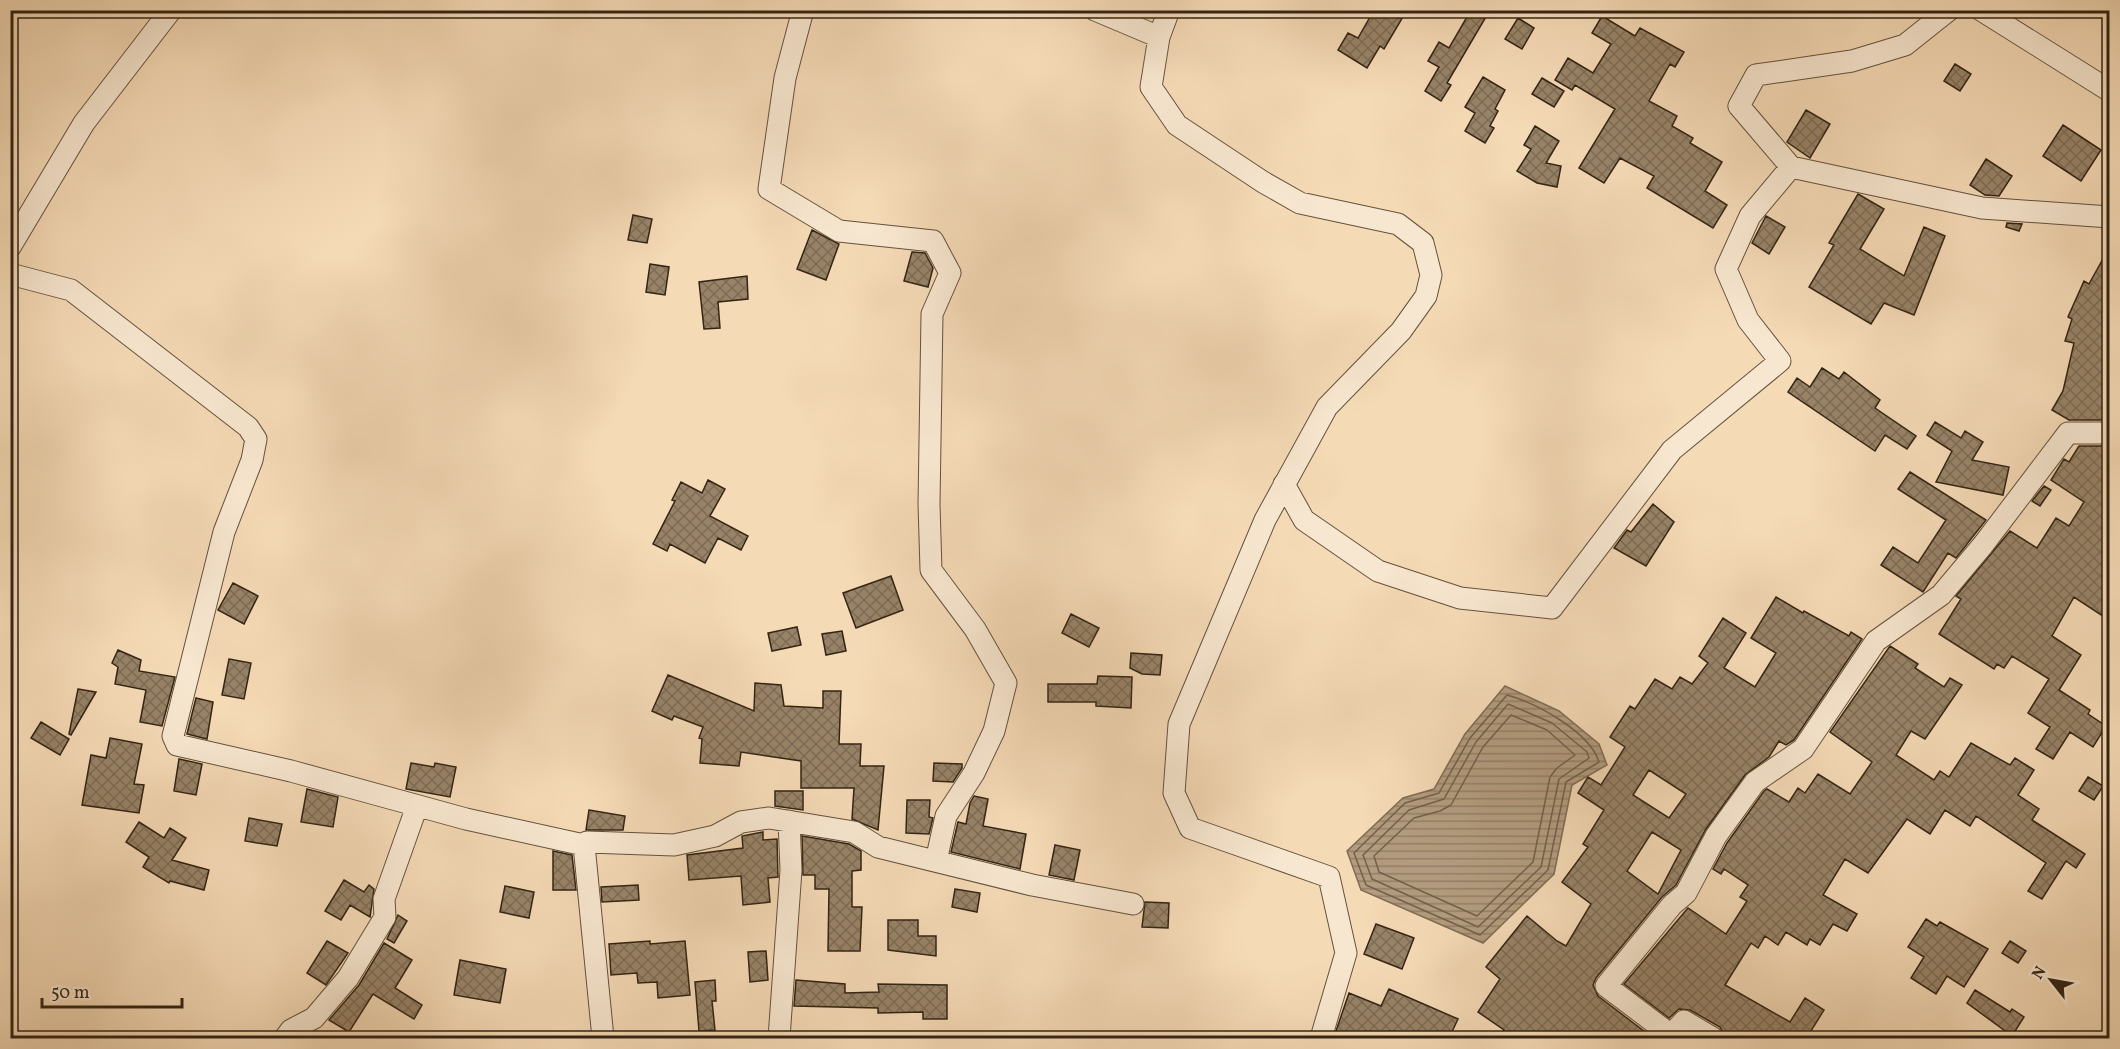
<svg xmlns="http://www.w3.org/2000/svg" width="2120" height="1049" viewBox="0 0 2120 1049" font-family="Vollkorn,serif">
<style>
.water{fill:url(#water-rules);stroke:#806c54;stroke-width:1.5}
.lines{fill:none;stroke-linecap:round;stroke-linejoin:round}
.shore{stroke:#73604a;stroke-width:1.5}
.building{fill:url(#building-cross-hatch);stroke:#332414;stroke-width:1.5;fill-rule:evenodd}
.street-casing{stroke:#64523c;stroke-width:23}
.street{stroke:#f8e7d0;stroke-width:21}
</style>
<defs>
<pattern id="water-rules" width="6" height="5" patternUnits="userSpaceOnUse" patternTransform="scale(1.5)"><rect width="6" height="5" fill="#b39c7f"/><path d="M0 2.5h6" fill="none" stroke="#927f67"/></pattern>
<pattern id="building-cross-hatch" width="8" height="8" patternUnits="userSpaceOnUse" patternTransform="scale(1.5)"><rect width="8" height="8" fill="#988368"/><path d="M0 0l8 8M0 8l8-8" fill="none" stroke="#7d6b54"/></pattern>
</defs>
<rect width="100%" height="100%" fill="#f5dab6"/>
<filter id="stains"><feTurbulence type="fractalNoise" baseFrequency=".00333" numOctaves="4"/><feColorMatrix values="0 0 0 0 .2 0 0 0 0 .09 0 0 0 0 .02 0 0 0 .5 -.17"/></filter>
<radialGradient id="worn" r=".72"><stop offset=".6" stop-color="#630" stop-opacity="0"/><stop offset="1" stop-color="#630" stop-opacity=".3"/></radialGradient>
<path class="water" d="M1505 686 1559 711 1599 744 1607 765 1572 785 1554 874 1483 943 1361 890 1347 851 1403 798 1434 789 1465 734Z"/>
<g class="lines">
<path class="shore" d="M1507 695C1536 703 1590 732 1599 762L1566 782 1548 870 1480 935 1366 885 1354 853 1405 803 1439 793 1470 738Z
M1508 704 1552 723 1587 752 1589 758 1559 779 1541 867 1478 927 1372 879 1363 855 1409 810 1444 799 1476 742Z
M1511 715 1547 730 1575 755 1557 768 1550 777 1533 862 1477 916 1379 872 1374 856 1414 818 1440 811 1451 805 1483 747Z"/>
</g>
<path class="building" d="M1374 10H1407L1384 49 1380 46 1367 68 1338 50 1348 33 1358 38Z
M1471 10H1490L1447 83 1451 85 1441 101 1425 91 1439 67 1428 61 1439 42 1449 48Z
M1602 16 1635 36 1640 28 1684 52 1675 67 1670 64 1649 101 1677 116 1672 126 1693 138 1690 143 1722 162 1705 191 1727 205 1713 228 1647 188 1654 176 1620 158 1604 183 1579 168 1615 109 1575 85 1572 90 1555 80 1568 58 1593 73 1611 44 1592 33Z
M1518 18 1534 28 1522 49 1505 39Z
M1955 64 1971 74 1960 91 1944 81Z
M1483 77 1505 90 1495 109 1498 111 1490 126 1494 128 1485 143 1465 131 1475 113 1465 107Z
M1542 78 1564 91 1554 107 1532 94Z
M1806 110 1830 124 1810 158 1787 142Z
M2063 125 2101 150 2081 181 2043 156Z
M1535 126 1559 141 1546 163 1561 166 1557 187 1537 183 1517 171 1531 149 1524 145Z
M1986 159 2012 176 1999 196 1985 195 1970 185Z
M1858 194 1884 209 1860 249 1904 276 1924 227 1945 236 1914 315 1884 303 1871 324 1809 287 1834 245 1829 243Z
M633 215 652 219 647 243 628 240Z
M1766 216 1785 227 1769 254 1752 243Z
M2007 223 2022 224 2019 231 2006 227Z
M812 230 839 244 826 280 797 269Z
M2109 248V305L2102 318 2109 321 2105 334 2109 336V376L2104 399 2109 400V420H2069L2052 410 2063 391 2074 343 2065 341 2072 319 2068 317 2084 281 2089 284Z
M912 252 925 253 933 268 928 287 904 281Z
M650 264 669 267 665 295 646 292Z
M747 276 748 299 718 302 720 328 704 329 699 282Z
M1822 368 1839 379 1844 372 1880 400 1875 408 1916 436 1907 449 1885 435 1875 451 1788 392 1797 378 1810 387Z
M1935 422 1961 438 1965 431 1983 442 1972 460 2009 467 2003 495 1936 482 1952 451 1927 435Z
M2079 446H2109V620L2074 597 2052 636 2081 655 2059 690 2090 710 2088 714 2106 726 2093 747 2070 732 2053 759 2036 749 2050 727 2028 713 2049 679 2012 656 2004 668 1997 664 1994 669 1939 634 1961 599 1956 596 2010 531 2037 548 2056 518 2069 526 2084 502 2051 480 2064 459 2069 462Z
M1910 472 1986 520 1956 558 1948 553 1923 592 1881 565 1893 547 1918 563 1946 520 1898 489Z
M708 480 725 489 710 516 748 536 741 550 718 538 705 563 670 544 667 551 653 544 675 501 672 500 681 482 702 493Z
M2044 486 2051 490 2040 506 2032 501Z
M1653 504 1674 522 1646 566 1614 548 1627 530 1631 532Z
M891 576 903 610 856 628 843 593Z
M233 583 258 596 244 624 218 610Z
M1776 597 1803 613 1804 611 1849 636 1851 632 1862 639 1794 740 1786 745 1779 741 1769 757 1745 775 1706 829 1676 885 1662 897 1596 978 1593 985 1598 996 1653 1038H1498L1504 1030 1478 1012 1500 979 1486 967 1527 916 1557 941 1566 946 1591 904 1562 882 1588 847 1583 844 1604 810 1578 793 1588 777 1601 785 1625 747 1610 737 1630 706 1635 709 1655 679 1672 689 1680 677 1692 684 1708 663 1699 656 1723 618 1746 633 1724 668 1755 687 1776 653 1751 638ZM1649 770 1686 794 1669 818 1633 795ZM1652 832 1681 850 1658 894 1627 871Z
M1071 614 1099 628 1089 647 1062 633Z
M797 627 801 645 772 651 768 633Z
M842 631 846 651 826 655 822 634Z
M1890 646 1918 664 1915 668 1944 687 1950 678 1962 685 1925 739 1911 731 1896 755 1934 780 1940 771 1949 777 1971 743 2010 765 2015 758 2034 770 2018 795 2039 809 2032 820 2085 854 2076 868 2066 861 2042 899 2028 891 2046 863 1976 816 1970 826 1945 810 1930 834 1907 819 1868 873 1845 859 1823 895 1857 914 1847 931 1833 924 1820 945 1810 939 1807 945 1786 932 1778 945 1765 936 1758 948 1751 943 1725 985 1790 1022 1805 998 1824 1010 1809 1034 1817 1038H1726L1720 1027 1690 1010 1679 1009 1669 1018 1624 984 1688 908 1726 934 1747 901 1740 897 1748 885 1724 869 1721 874 1713 869 1727 843 1764 791 1767 789 1789 802 1798 788 1805 793 1818 774 1850 794 1872 762 1830 732Z
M118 650 141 660 139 671 175 677 162 726 140 722 146 690 115 684 118 667 112 663Z
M1131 653 1162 655 1160 675 1142 674 1130 668Z
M229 659 251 663 244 699 222 695Z
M668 675 754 711 755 683 781 685 784 706 823 708V691H841L839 744H861L860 766H884L878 830 852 819 854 788H801V761L741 752 739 766 700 763 702 739 699 738 703 727 674 716 672 720 652 711Z
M1098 676 1132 677 1131 708 1096 706V702H1048V684H1097Z
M78 689 96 692 71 735 69 734Z
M196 698 213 702 207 739 187 734Z
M41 722 69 739 60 755 31 738Z
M110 738 142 744 134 784 144 785 139 813 82 805 91 755 106 758Z
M179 759 202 764 196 795 174 791Z
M411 763 434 767 435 763 456 767 450 797 406 789Z
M934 763 962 764V768L953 782 933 781Z
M2088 777 2103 786 2094 800 2079 791Z
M307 789 338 797 333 827 301 822Z
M775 791H803V810L775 806Z
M974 796 988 799 983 826 1026 834 1020 869 951 852 958 822 966 824 970 803Z
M907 800H930L929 817 933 818 929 834 906 833Z
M589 810 625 816 623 830H586Z
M249 818 282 824 277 846 245 841Z
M139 822 164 838 170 828 186 838 172 860 209 870 204 890 170 881 169 883 143 867 149 857 126 842Z
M763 832V840L777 839 778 877 768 878 770 902 743 905 741 876 689 880 687 855 743 848 742 836Z
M802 836 849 844 861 851V870L852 871V907H862L860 951H828L829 889H815V875H803Z
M1055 845 1080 850 1074 880 1049 875Z
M553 851 572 855 576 890H553Z
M344 880 364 892 369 885 374 889 370 917 350 905 341 920 325 911Z
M638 885 639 900 602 902 601 887Z
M505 886 534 892 529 918 500 912Z
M955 889 980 893 977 912 952 907Z
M1145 902 1169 903 1168 928 1142 927Z
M398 915 407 921 394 943 387 939Z
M1926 919 1937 926 1940 922 1988 949 1964 987 1947 976 1936 994 1911 978 1924 957 1908 947Z
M888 920H918V936H936V956L888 950Z
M1376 924 1414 938 1402 969 1364 954Z
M327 941 348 953 326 985 307 973Z
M650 941V944L685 941 690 995 658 998 657 982 638 983 637 973 611 975 609 944Z
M2010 941 2026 951 2018 963 2002 953Z
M384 943 412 960 395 988 422 1005 414 1019 373 994 349 1032 329 1020 359 985Z
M766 951 768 980 750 982 748 952Z
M460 960 506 969 500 1003 454 995Z
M715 980 716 1001H712L715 1030 699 1031 695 982Z
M796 980 845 984V993L879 992 878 984 947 985V1019H923V1012L878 1013V1008L794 1006Z
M1389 989 1458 1019 1450 1036 1444 1034 1442 1038H1356L1336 1031 1349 993 1381 1006Z
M1975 990 2010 1012 2012 1009 2024 1017 2012 1036 1967 1003Z"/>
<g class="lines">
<g class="street-casing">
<path id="street" d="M803 10 785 78 769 189 839 231 933 241 950 273 932 314 929 504 931 570 975 629 1006 683 994 731 974 773 946 816 936 861
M1095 10 1159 37
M1169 10 1159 37 1151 87 1177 125 1263 182 1300 203 1398 224 1423 243 1431 275 1426 296 1401 331 1327 407 1265 520 1179 724 1174 793 1190 828 1329 877 1346 953 1321 1038
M1981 10 2110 91
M1791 167 1982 208 2110 217
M10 247 84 123 171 10
M10 274 71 290 248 427 256 439 252 460 224 532 173 736 177 745 291 771 466 819 584 845 587 842 674 845 715 836 741 822 769 818 854 832 878 847 1032 885 1133 904
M1284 484 1304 520 1378 571 1460 598 1552 608 1672 450 1780 361 1748 320 1726 269 1750 216 1791 167 1739 106 1756 75 1852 61 1905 45 1949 10
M584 845 603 1038
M1671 1035 1606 986 1672 905 1686 893 1716 836 1755 782 1803 749 1876 641 1941 595 1983 545 2068 433H2110
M285 1038 291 1030 314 1018 348 978 385 917 384 899 417 806
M779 1038 791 870 789 821
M1668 1038 1684 1021 1713 1038"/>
</g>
<use href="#street" class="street"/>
</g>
<rect width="2120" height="1049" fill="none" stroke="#f5dab6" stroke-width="36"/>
<rect x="12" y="12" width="2096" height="1025" fill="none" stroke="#332414" stroke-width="3"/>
<rect x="18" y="18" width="2084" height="1013" fill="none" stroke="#332414" stroke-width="1.5"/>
<g transform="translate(2051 980) rotate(301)" stroke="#f8e7d0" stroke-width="4.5" paint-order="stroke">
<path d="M0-4.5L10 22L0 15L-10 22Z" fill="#332414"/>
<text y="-9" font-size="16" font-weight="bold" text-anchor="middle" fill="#332414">N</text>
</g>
<path d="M42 998v9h140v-9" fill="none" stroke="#332414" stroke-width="3"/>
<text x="51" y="998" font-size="18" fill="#332414" stroke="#f8e7d0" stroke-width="4.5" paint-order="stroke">50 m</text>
<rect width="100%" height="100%" filter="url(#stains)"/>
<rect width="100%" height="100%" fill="url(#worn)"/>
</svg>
